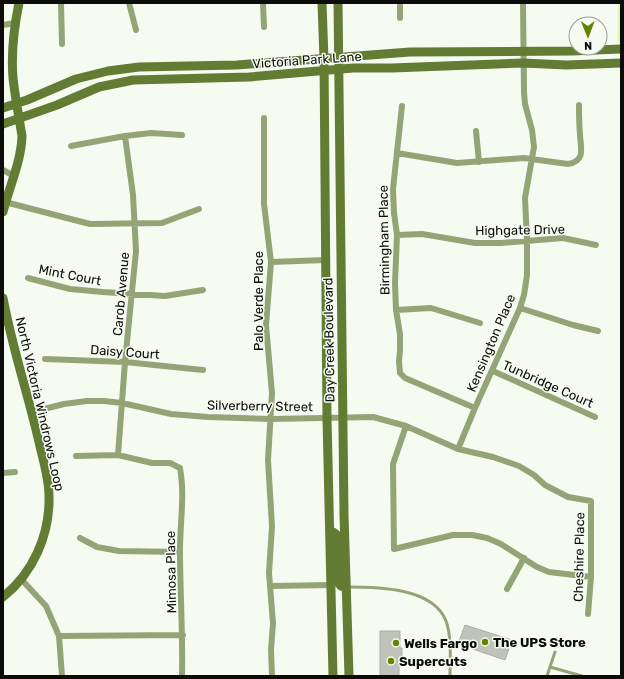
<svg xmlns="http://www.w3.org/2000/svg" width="624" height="679" viewBox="0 0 624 679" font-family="Rubik,sans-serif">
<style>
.green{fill:#dcf6b5}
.building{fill:#bfc3b9;stroke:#a9ada3}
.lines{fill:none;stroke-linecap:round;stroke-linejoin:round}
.lane{stroke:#93a577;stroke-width:3}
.street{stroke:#93a577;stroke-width:6}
.secondary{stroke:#637c34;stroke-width:9}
.poi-dot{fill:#628501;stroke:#f6fbf1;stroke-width:1.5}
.labels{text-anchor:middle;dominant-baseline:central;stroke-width:3;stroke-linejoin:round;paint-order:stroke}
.street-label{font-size:13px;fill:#0c0d0a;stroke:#f6fbf1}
.poi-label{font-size:13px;font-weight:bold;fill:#0c0d0a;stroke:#f6fbf1;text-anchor:start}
</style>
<rect width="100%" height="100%" fill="#f6fbf1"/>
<path class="green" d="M618 3H621V42L618 43Z"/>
<path class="building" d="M465 625 512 640 505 660 458 644Z
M380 631H400V648H402V660H399V676H380Z"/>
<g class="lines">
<path class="lane" d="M347 587C376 587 433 587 446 621 452 638 450 658 450 676
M550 667 582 676
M547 676 555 652"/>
<path class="street" d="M61 3 62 44
M129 3 136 30
M263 3 264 27
M400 18V3
M3 25 15 23
M402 106 393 189 394 213 397 235 395 283 396 310 400 334V350L399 362 400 373 405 378 475 408
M264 118V204L271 262 266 325 272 393 268 460 272 526 269 573 273 623 271 650 272 676
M476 131 479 162
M71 146 125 136 151 133 182 135
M397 153 457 163 524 158 568 164C587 161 580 146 580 134 579 124 579 114 579 105
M3 170 14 176
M5 202 90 224 162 223 199 209
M397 235 422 234 475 243H501L563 238 596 245
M271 262 325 260
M28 278 70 289 103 292 165 296 203 290
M520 308 573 325 598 331
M396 310 431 308 480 323
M45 359 125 362 203 370
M493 371 595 417
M32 412 64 404 87 401H104L122 403 171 414 208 417 271 419 373 417 406 426 458 449 493 457 519 466 534 475 545 485 568 497 591 501V577L588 614
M406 426 393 464 394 549 453 535H472L487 538 501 544 537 567 549 572 591 577
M458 449 475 408 520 308 524 295 527 275V241L525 198 534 147 532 130 525 104 524 92 523 3
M118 455 125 362 136 251 133 195 125 136
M76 456 118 455 152 463H170L180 468C185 495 180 523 180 550 180 592 183 634 182 676
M3 473 15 472
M80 538 97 547 119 551 180 552
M21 579 46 606 59 636 62 676
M270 586 331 585
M507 589 524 558
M59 636 183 635"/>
<path class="secondary" d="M322 3 324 59 327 418 333 676
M338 3 344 515 349 676
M3 108 27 100 76 79 108 71 139 67 237 65 410 52 572 51 621 49
M3 124 57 105 99 87 133 80 249 77 353 68H392L523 63 566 65 621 63
M3 212C9 187 21 163 22 136 19 117 15 97 13 78 11 53 14 27 19 3
M3 298C12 347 28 394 39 442 43 460 49 478 49 496 50 535 33 573 3 597
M333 532 336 534 338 582 341 586 346 587"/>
</g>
<g class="poi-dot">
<circle cx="485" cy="642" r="4"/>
<circle cx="396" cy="643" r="4"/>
<circle cx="391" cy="661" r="4"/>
</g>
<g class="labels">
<g class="street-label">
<text transform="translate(307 60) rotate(-4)">Victoria Park Lane</text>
<text transform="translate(520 230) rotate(-1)">Highgate Drive</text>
<text transform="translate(384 240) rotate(-91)">Birmingham Place</text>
<text transform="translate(70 275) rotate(11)">Mint Court</text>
<text transform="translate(121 294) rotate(-85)">Carob Avenue</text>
<text transform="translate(258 301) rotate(-90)">Palo Verde Place</text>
<text transform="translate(329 340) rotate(-91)">Day Creek Boulevard</text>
<text transform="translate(491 343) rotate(-67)">Kensington Place</text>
<text transform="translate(125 352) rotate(4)">Daisy Court</text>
<text transform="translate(548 384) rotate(24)">Tunbridge Court</text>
<text transform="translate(40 404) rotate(77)">North Victoria Windrows Loop</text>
<text transform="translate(260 406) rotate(1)">Silverberry Street</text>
<text transform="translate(579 557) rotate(-89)">Cheshire Place</text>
<text transform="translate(171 572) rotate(-91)">Mimosa Place</text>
</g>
<g class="poi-label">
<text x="493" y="642">The UPS Store</text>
<text x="404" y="643">Wells Fargo</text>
<text x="399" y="661">Supercuts</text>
</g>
</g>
<rect width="624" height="679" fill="none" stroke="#0c0d0a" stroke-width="8"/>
<g transform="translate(588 36) rotate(179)"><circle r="19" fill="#f6fbf1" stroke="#989c95"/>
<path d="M0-3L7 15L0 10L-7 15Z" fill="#628501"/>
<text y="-6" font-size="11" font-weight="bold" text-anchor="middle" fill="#0c0d0a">N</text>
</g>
</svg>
